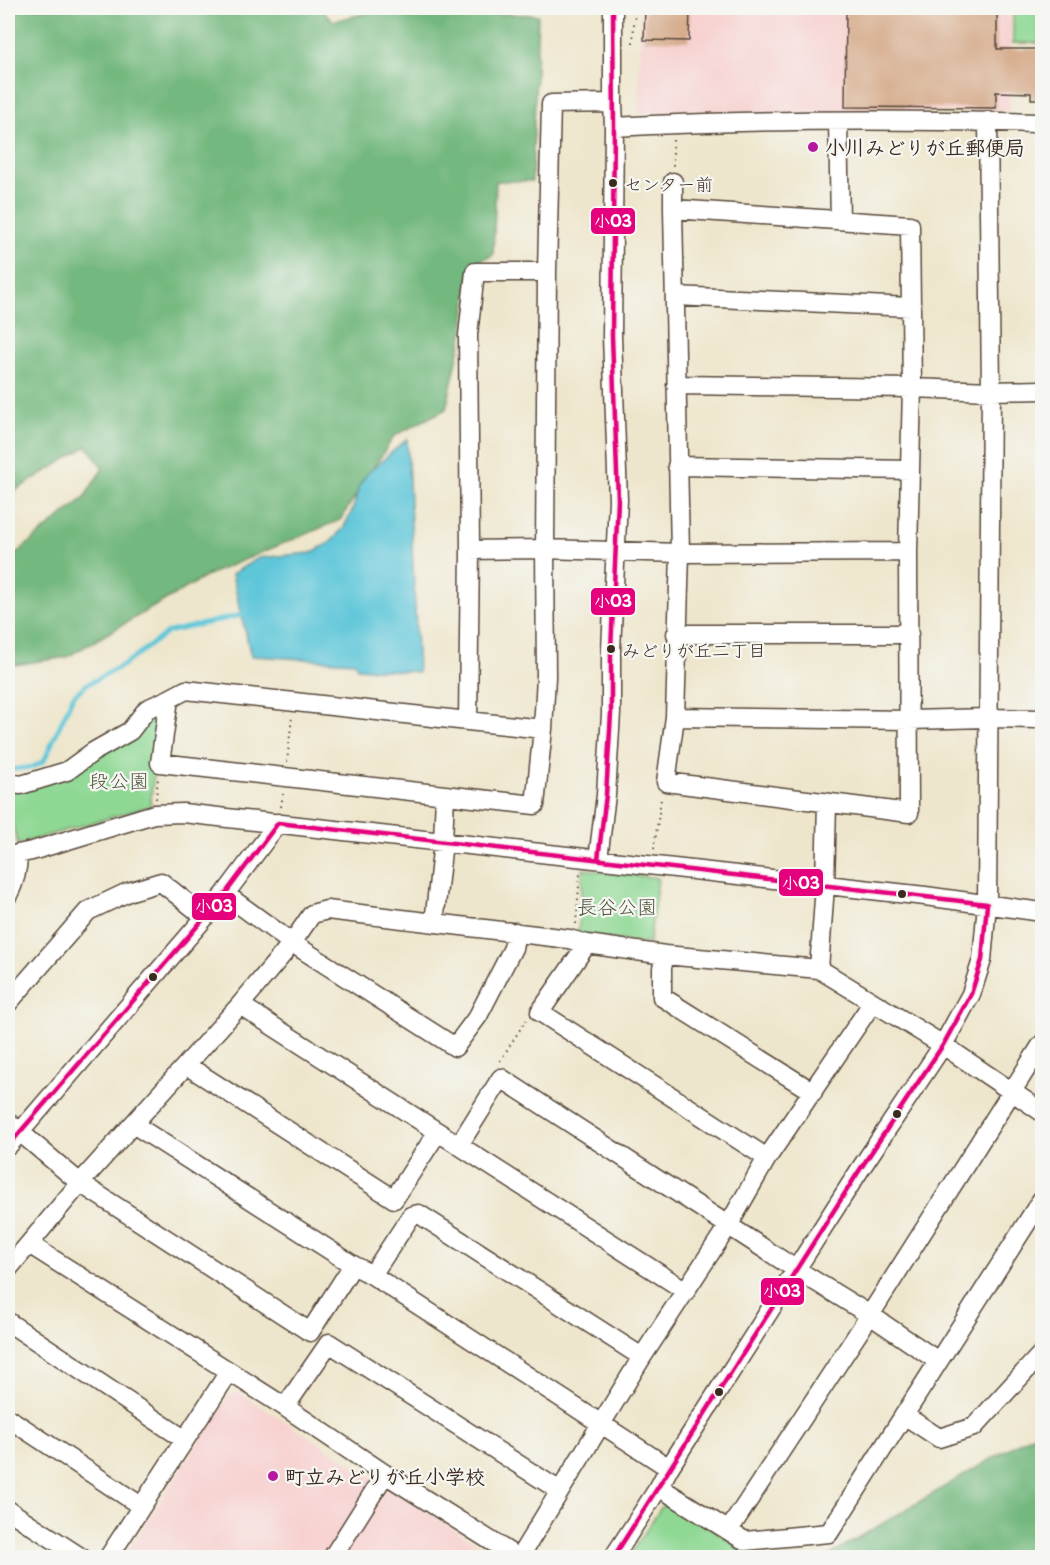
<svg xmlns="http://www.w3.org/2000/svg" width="1050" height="1565" viewBox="0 0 1050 1565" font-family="'Playpen Sans','Klee One',sans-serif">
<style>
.built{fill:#f7d0cf}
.green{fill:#8fd894;stroke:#658159;stroke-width:1.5}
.forest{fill:#73b87e;stroke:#57714e;stroke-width:1.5}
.water{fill:#5dc6d9;stroke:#4c787c;stroke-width:1.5}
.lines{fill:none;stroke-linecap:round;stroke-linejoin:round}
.stream{stroke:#5dc6d9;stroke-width:4.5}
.building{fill:#d5aa8a}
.minor-casing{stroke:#564638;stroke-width:21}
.path{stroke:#564638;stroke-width:2;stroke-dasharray:1.5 4.5;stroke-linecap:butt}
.minor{stroke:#fff;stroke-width:18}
.bus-1-casing{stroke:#f6f6f2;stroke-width:9}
.bus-1{stroke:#e5007d;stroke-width:4.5}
.poi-dot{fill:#b5179e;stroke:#f6f6f2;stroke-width:2}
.bus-dot{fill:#3b2a1e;stroke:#f6f6f2;stroke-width:2}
.labels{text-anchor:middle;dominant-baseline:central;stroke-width:4.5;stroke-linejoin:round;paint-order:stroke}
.bus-label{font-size:18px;fill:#3b2a1e;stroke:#f6f6f2;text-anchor:start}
.poi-label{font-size:20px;font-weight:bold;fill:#3b2a1e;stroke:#f6f6f2;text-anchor:start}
.park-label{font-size:20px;fill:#50563c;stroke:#f6f6f2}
.line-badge{stroke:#f6f6f2;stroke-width:2}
.badge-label{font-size:16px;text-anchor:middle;font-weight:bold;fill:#fff}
</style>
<rect width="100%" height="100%" fill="#f6f6f2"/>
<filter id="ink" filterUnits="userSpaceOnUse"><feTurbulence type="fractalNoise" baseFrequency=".0167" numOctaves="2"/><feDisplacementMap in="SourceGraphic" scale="12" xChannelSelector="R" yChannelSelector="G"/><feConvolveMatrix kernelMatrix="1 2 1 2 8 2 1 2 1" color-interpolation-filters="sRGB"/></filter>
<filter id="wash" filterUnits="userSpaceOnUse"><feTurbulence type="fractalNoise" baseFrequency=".008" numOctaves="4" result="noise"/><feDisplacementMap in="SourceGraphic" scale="24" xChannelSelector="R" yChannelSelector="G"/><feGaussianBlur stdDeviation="1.35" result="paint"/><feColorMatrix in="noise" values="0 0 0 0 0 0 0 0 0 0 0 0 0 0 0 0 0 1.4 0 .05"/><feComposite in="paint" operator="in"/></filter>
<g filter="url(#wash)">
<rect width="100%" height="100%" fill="#eee6cc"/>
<path class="built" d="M641 8H1011L1009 111 638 114Z
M240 1393 498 1557 123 1558 229 1395Z"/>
<path class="green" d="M1013 8H1042V43H1013Z
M153 709 161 717 150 806 18 844 11 818H8V787L67 776Z
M583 869 658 878 649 944 578 935Z
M674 1503 742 1548 736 1557 628 1558 662 1506Z"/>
<path class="forest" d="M8 8H319L334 21 380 10 538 15 532 181H496L493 255 471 264 463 334 446 409 394 436 340 520 210 574 67 657 8 666V560L84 498 103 468 87 446 8 495Z
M1042 1429V1547L995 1558 826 1557Z"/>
<path class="water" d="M407 439 418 672 357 668 355 662 251 656 232 574 258 558 311 553 331 542 344 527 353 509 359 486 367 474Z"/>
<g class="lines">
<path class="stream" d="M8 770 33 767 44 761 73 696 86 685 125 664 168 632 242 615"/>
</g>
<g id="blocks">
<path class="building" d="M645 8H690L689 41 644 40Z
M846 8H997V49H1042V99H1031V93L996 92V108L845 107Z"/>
</g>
</g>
<g filter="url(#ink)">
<use href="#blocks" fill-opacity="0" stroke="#564638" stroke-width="1.5"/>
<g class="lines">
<g class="minor-casing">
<path id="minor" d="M838 121 840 220
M614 127C756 119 900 119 1042 123
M673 182V209L680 553 675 717 666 782 909 813 908 552 912 388 910 225 673 209
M547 272H475L468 335 470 550 468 721 186 690 169 699 160 763 535 805 543 729 546 677 545 549 547 272 551 104 613 103
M675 296 910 307
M676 385 912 388 991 391 1042 390
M677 466 910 470
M470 550 545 549 680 553 908 552
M676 634H909
M675 717 909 720 988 718 1042 719
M468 721 543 729
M8 783 21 785 67 771 93 752 130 731 147 709 169 699
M8 856 32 851 154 814 183 813 925 896 1042 912
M598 859 606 795 611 713V650L618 500 612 336 614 127 613 103V8
M225 894 292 943 455 1047 478 1016 513 948 516 932
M8 895C15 882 18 869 18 854
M434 923 443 842 445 795
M587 944 540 1012 767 1158
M665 955 662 968V997L813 1092
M819 969 825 885 827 803
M8 1003 88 911 128 892 161 882 205 917
M240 1005 686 1291
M186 1065 394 1199 437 1133
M8 1122 80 1183 310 1332 353 1265
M133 1124 353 1265 372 1275 669 1468
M459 1145 501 1078 797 1270 870 1315 938 1361
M8 1146 225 894 278 823
M29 1244 285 1407 385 1474 518 1558
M8 1269 80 1183 240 1005 292 943 312 914 327 910 569 939 587 944 665 955 819 969 943 1045 1042 1112
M372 1275 411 1216 419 1214 642 1357
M8 1322 184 1439
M285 1407 329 1343 560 1491
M904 1415 939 1438 974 1427 1042 1353
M8 1418 141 1506
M659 1487 745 1541 829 1533 1042 1199
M8 1510 82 1558
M729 1530 870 1315 1042 1044
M108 1558 229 1372
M332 1558 385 1474
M519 1558 642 1357 728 1226 767 1158 873 1002
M613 1558 659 1487 669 1468 859 1171 943 1045 971 994 982 960 987 904 991 391 988 121"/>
</g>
<path class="path" d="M633 43 635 8
M673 140V167
M287 762 292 717
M156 799 158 778
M281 807 283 794
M654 849 661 799
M576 924 580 873
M500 1061 526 1020"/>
<use href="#minor" class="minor"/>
<g class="bus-1-casing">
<path id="bus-1" d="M598 859 606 795 611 713V650L618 500 612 336 614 127 613 8
M8 1146 225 894 278 823 987 904 982 960 971 994 943 1045 859 1171 613 1558"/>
</g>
<use href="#bus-1" class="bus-1"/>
</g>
</g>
<g class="poi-dot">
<circle cx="813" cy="147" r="6"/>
<circle cx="273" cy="1476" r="6"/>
</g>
<g class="bus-dot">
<circle cx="613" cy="183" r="5"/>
<circle cx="611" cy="649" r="5"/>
<circle cx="902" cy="894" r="5"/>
<circle cx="153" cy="977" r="5"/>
<circle cx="897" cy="1114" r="5"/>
<circle cx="719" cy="1392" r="5"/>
</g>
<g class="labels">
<g class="bus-label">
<text x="624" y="183">センター前</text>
<text x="622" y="649">みどりが丘二丁目</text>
</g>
<g class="poi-label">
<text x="825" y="147">小川みどりが丘郵便局</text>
<text x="285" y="1476">町立みどりが丘小学校</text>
</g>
<g class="park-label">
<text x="119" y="780">段公園</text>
<text x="617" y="906">長谷公園</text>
</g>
</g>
<g class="line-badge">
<rect x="590" y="207" width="46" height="28" rx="6" fill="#e5007d"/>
<rect x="590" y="587" width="46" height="29" rx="6" fill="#e5007d"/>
<rect x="778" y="868" width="46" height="29" rx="6" fill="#e5007d"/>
<rect x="191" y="892" width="46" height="29" rx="6" fill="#e5007d"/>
<rect x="760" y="1277" width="45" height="29" rx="6" fill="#e5007d"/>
</g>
<g class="badge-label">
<text x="613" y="227">小03</text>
<text x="613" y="607">小03</text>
<text x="801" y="889">小03</text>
<text x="214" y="912">小03</text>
<text x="782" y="1297">小03</text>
</g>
<rect width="1050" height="1565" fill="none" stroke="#f6f6f2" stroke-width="30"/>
</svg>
